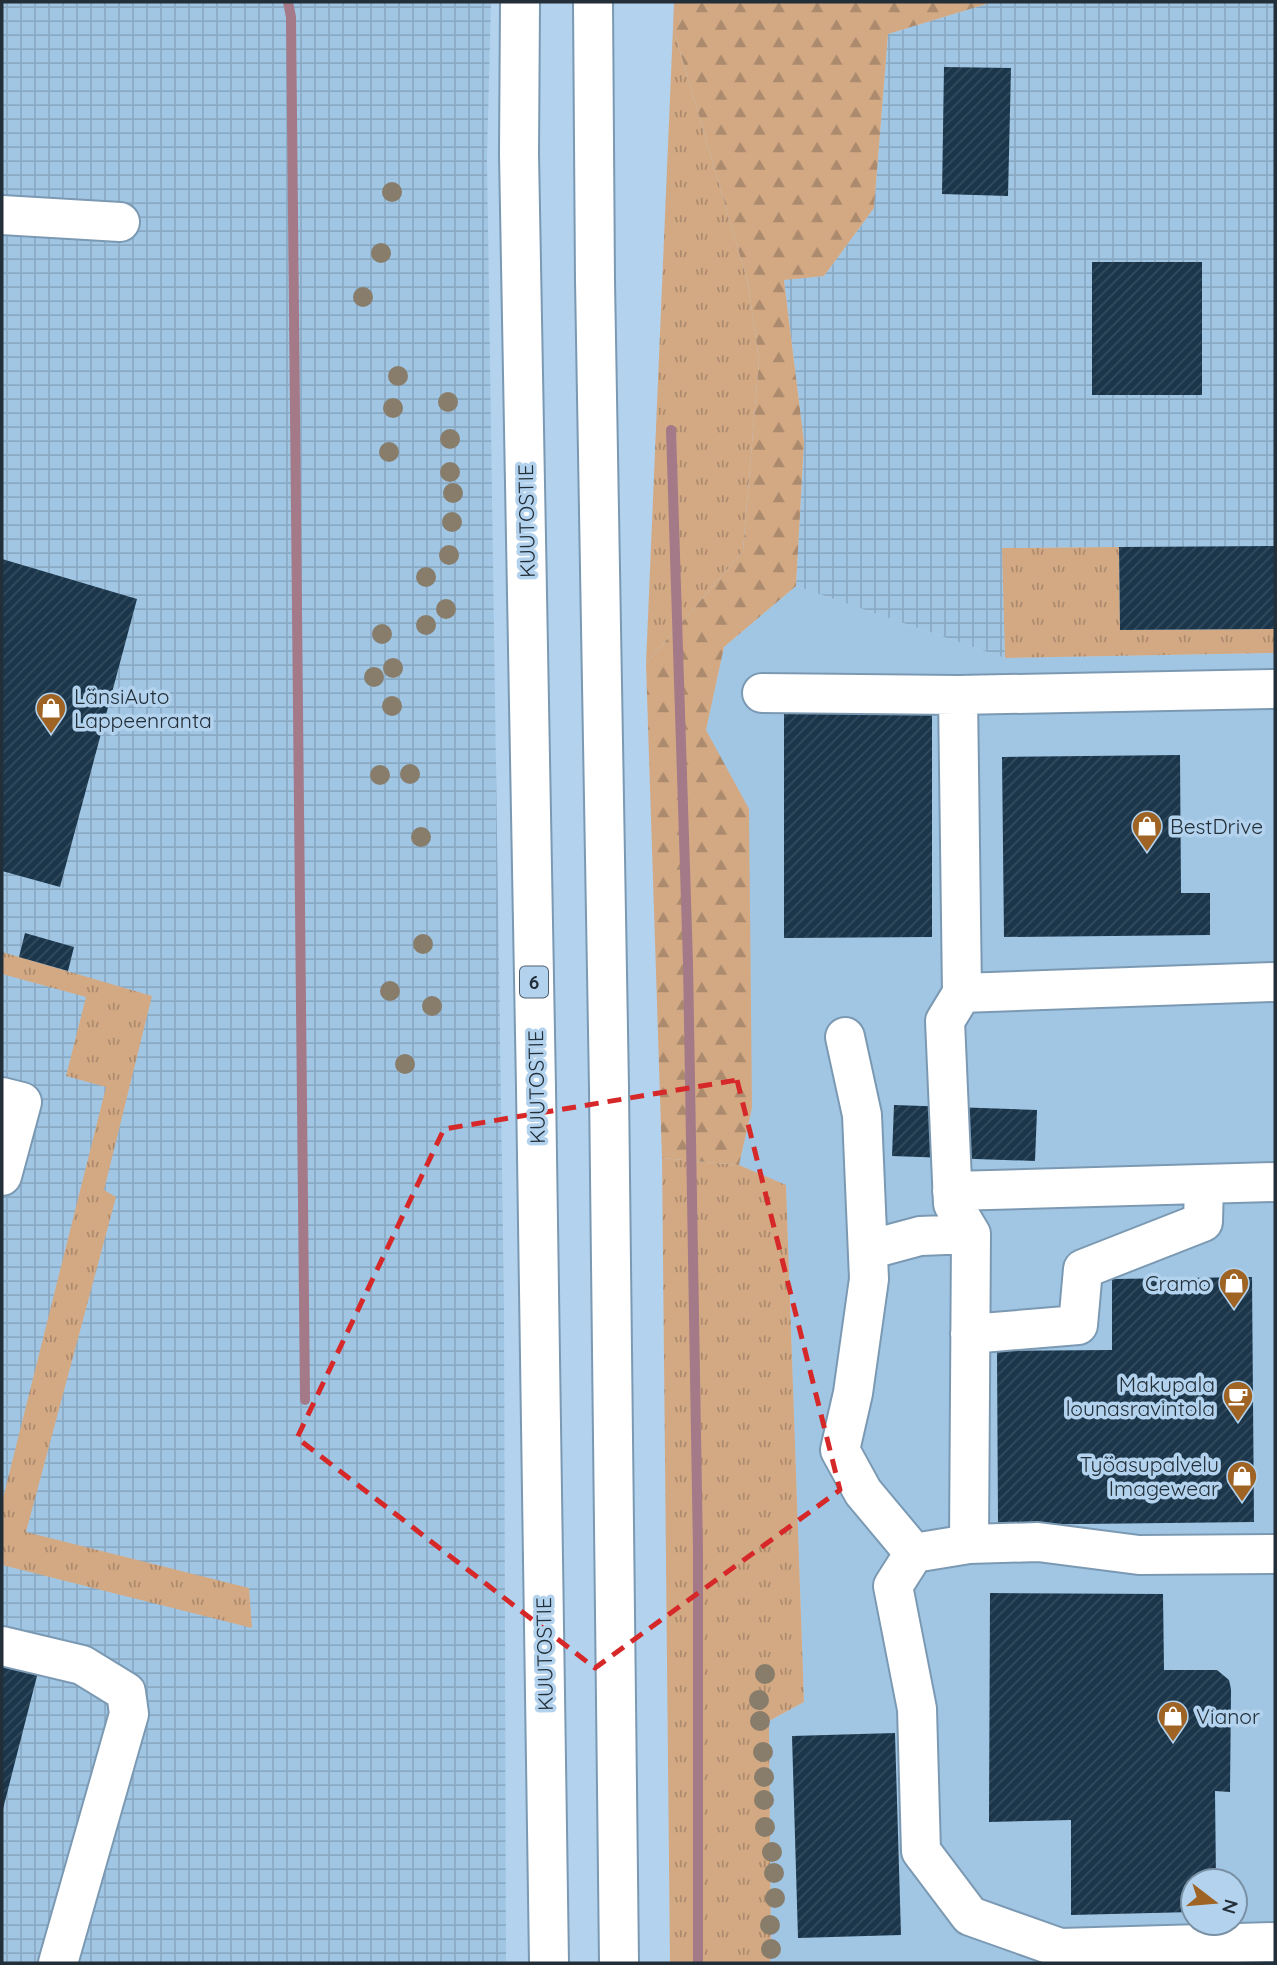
<svg xmlns="http://www.w3.org/2000/svg" width="1277" height="1965" viewBox="0 0 1277 1965" font-family="Quicksand,sans-serif">
<style>
.built{fill:#a1c6e4;fill-rule:evenodd}
.industrial{fill:url(#industrial-grid)}
.grass{fill:url(#grass-tufts)}
.forest{fill:url(#forest-firs)}
.lines{fill:none;stroke-linecap:round;stroke-linejoin:round}
.stream{stroke:#a47a88;stroke-width:10}
.building{fill:url(#building-hatch)}
.minor-casing{stroke:#7b99b2;stroke-width:42}
.highway-casing{stroke:#7b99b2;stroke-width:42}
.minor{stroke:#fff;stroke-width:38}
.highway{stroke:#fff;stroke-width:38}
.tree{fill:#887d6b}
.marked{fill:none;stroke:#d62828;stroke-width:5;stroke-dasharray:14 9;stroke-linejoin:round}
.labels{text-anchor:middle;dominant-baseline:central;stroke-width:7;stroke-linejoin:round;paint-order:stroke}
.shield{fill:#b3d2ed;stroke:#4e5f6e;stroke-width:2}
.shield-label{font-size:19px;font-weight:bold;fill:#222e38}
.street-label{font-size:21px;fill:#222e38;stroke:#b3d2ed}
.poi-label{font-size:21px;fill:#222e38;stroke:#b3d2ed;text-anchor:start}
</style>
<defs>
<pattern id="industrial-grid" width="8" height="8" patternUnits="userSpaceOnUse" patternTransform="scale(1.75)"><rect width="8" height="8" fill="#a1c6e4"/><path d="M0 4h8M4 0v8" fill="none" stroke="#8aaac4"/></pattern>
<pattern id="grass-tufts" width="24" height="20" patternUnits="userSpaceOnUse" patternTransform="scale(1.75)"><rect width="24" height="20" fill="#d3a984"/><path d="M3 7l-1-3M5 7V3M7 7l1-3M15 17l-1-3M17 17v-4M19 17l1-3" fill="none" stroke="#ab8a6d"/></pattern>
<pattern id="forest-firs" width="22" height="20" patternUnits="userSpaceOnUse" patternTransform="scale(1.75)"><rect width="22" height="20" fill="#d3a984"/><path d="M5 1l3.5 6h-7zM16 11l3.5 6h-7z" fill="#ab8a6d"/></pattern>
<pattern id="building-hatch" width="6" height="6" patternUnits="userSpaceOnUse" patternTransform="scale(1.75)"><rect width="6" height="6" fill="#1b364b"/><path d="M-1 1l2-2M0 6l6-6M5 7l2-2" fill="none" stroke="#334b5d"/></pattern>
</defs>
<rect width="100%" height="100%" fill="#b3d2ed"/>
<path class="built" d="M796 586 1005 658 1275 653V1963H770L771 1951 769 1721 804 1702 786 1186 739 1165 752 1108 706 730 724 647ZM1193 1881H1235V1923H1193Z"/>
<path class="industrial" d="M2 2H491L487 158 504 1305 506 1963H2Z
M993 2H1275V546L1003 548 1005 658 796 586 804 442 784 279 824 276 874 208 888 34Z"/>
<path class="grass" d="M673 27 748 283 759 360 743 551 646 664Z
M1119 547 1120 630 1275 629V653L1005 658 1002 548Z
M2 952 152 996 104 1190 116 1197 26 1532 249 1588 252 1628 2 1565V1502L106 1087 66 1076 86 997 2 974Z
M662 1158 739 1165 786 1185 804 1702 769 1721 771 1951 770 1963H670Z"/>
<path class="forest" d="M674 2H993L888 34 874 208 824 276 784 280 804 442 796 586 724 647 706 730 749 809 752 1108 739 1165 662 1158 646 664 743 551 759 360 748 283 673 27Z"/>
<g class="lines">
<path class="stream" d="M288 2 291 17 305 1400
M671 430 688 963 698 1551V1963"/>
</g>
<path class="building" d="M944 67 1011 68 1008 196 942 194Z
M1092 262H1202V395H1092Z
M1275 546V629L1120 630 1119 547Z
M2 559 137 599 60 887 2 871Z
M932 709V937L784 938V710Z
M1180 755 1181 893H1210V935L1004 937 1002 757Z
M25 933 74 947 68 971 19 957Z
M894 1105 1037 1110 1035 1161 892 1156Z
M1252 1277 1254 1522 998 1525 997 1351 1112 1350V1279Z
M990 1593 1163 1594 1164 1670H1217L1229 1680 1231 1689 1230 1792 1215 1791 1216 1881H1193V1912L1071 1915V1820L989 1822Z
M2 1663 38 1672 3 1809H2Z
M895 1733 901 1935 798 1938 792 1736Z"/>
<g class="lines">
<g class="minor-casing">
<path id="minor" d="M2 215 120 222
M762 693 958 695
M1275 982 962 993 945 1021 953 1204 971 1234 969 1544 1038 1542 1139 1555 1275 1554
M962 993 958 695 1275 689
M845 1037 862 1115 869 1279 853 1393 840 1450 863 1492 914 1553
M2 1097 22 1102 2 1176
M952 1191 1275 1182
M868 1250 920 1236 971 1234
M970 1334 1078 1325 1083 1269 1203 1222 1204 1184
M969 1544 914 1553 893 1586 917 1709 921 1851 970 1916 1060 1948 1275 1942
M2 1646 82 1665 126 1692 129 1714 58 1963"/>
</g>
<g class="highway-casing">
<path id="highway" d="M520 2 519 154 536 1088 549 1963
M593 2 595 281 609 1088 619 1963"/>
</g>
<use href="#minor" class="minor"/>
<use href="#highway" class="highway"/>
</g>
<g class="tree">
<circle cx="392" cy="192" r="10"/>
<circle cx="381" cy="253" r="10"/>
<circle cx="363" cy="297" r="10"/>
<circle cx="398" cy="376" r="10"/>
<circle cx="448" cy="402" r="10"/>
<circle cx="393" cy="408" r="10"/>
<circle cx="450" cy="439" r="10"/>
<circle cx="389" cy="452" r="10"/>
<circle cx="450" cy="472" r="10"/>
<circle cx="453" cy="493" r="10"/>
<circle cx="452" cy="522" r="10"/>
<circle cx="449" cy="555" r="10"/>
<circle cx="426" cy="577" r="10"/>
<circle cx="446" cy="609" r="10"/>
<circle cx="426" cy="625" r="10"/>
<circle cx="382" cy="634" r="10"/>
<circle cx="393" cy="668" r="10"/>
<circle cx="374" cy="677" r="10"/>
<circle cx="392" cy="706" r="10"/>
<circle cx="410" cy="774" r="10"/>
<circle cx="380" cy="775" r="10"/>
<circle cx="421" cy="837" r="10"/>
<circle cx="423" cy="944" r="10"/>
<circle cx="390" cy="991" r="10"/>
<circle cx="432" cy="1006" r="10"/>
<circle cx="405" cy="1064" r="10"/>
<circle cx="765" cy="1674" r="10"/>
<circle cx="759" cy="1700" r="10"/>
<circle cx="760" cy="1721" r="10"/>
<circle cx="763" cy="1752" r="10"/>
<circle cx="764" cy="1777" r="10"/>
<circle cx="764" cy="1800" r="10"/>
<circle cx="765" cy="1827" r="10"/>
<circle cx="772" cy="1852" r="10"/>
<circle cx="774" cy="1873" r="10"/>
<circle cx="775" cy="1898" r="10"/>
<circle cx="770" cy="1925" r="10"/>
<circle cx="771" cy="1949" r="10"/>
</g>
<path class="marked" d="M737 1080 840 1490 595 1668 297 1438 444 1129Z"/>
<defs>
<g id="shop-pin" transform="scale(1.575)"><path d="M0 17L-7.5 6A9.5 9.5 0 1 1 7.5 6Z" fill="#9f6324" stroke="#b3d2ed"/><path d="M-5-2.5h2.3a2.7 3.5 0 0 1 5.4 0H5L5.5 6h-11ZM-1.5-2.5h3a1.5 2.3 0 0 0-3 0Z" fill="#fff"/></g>
<g id="cafe-pin" transform="scale(1.575)"><path d="M0 17L-7.5 6A9.5 9.5 0 1 1 7.5 6Z" fill="#9f6324" stroke="#b3d2ed"/><path d="M-5.5-4.5H6V0H3Q3 3.5 0 3.5H-2.5Q-5.5 3.5-5.5 0ZM3-3.2v2h1.7v-2ZM-6 4.5H4V6H-6Z" fill="#fff"/></g>
</defs>
<g fill-rule="evenodd">
<use href="#shop-pin" x="51" y="708"/>
<use href="#shop-pin" x="1147" y="826"/>
<use href="#shop-pin" x="1234" y="1283"/>
<use href="#cafe-pin" x="1238" y="1396"/>
<use href="#shop-pin" x="1242" y="1476"/>
<use href="#shop-pin" x="1173" y="1716"/>
</g>
<g class="labels">
<rect class="shield" x="520" y="966.5" width="28" height="31" rx="5"/>
<g class="shield-label">
<text x="534" y="982">6</text>
</g>
<g class="street-label">
<text transform="translate(526 521) rotate(-91)">KUUTOSTIE</text>
<text transform="translate(536 1087) rotate(-91)">KUUTOSTIE</text>
<text transform="translate(544 1654) rotate(-91)">KUUTOSTIE</text>
</g>
<g class="poi-label">
<text x="74" y="696">LänsiAuto<tspan x="74" dy="24">Lappeenranta</tspan></text>
<text x="1170" y="826">BestDrive</text>
<text x="1211" y="1283" text-anchor="end">Cramo</text>
<text x="1215" y="1384" text-anchor="end">Makupala<tspan x="1215" dy="24">lounasravintola</tspan></text>
<text x="1219" y="1464" text-anchor="end">Työasupalvelu<tspan x="1219" dy="24">Imagewear</tspan></text>
<text x="1196" y="1716">Vianor</text>
</g>
</g>
<rect width="1277" height="1965" fill="none" stroke="#222e38" stroke-width="7"/>
<g transform="translate(1214 1902) rotate(106)"><circle r="33" fill="#b3d2ed" stroke="#7990a5" stroke-width="2"/>
<path d="M0-5L12 26L0 18L-12 26Z" fill="#9f6324"/>
<text y="-10" font-size="19" font-weight="bold" text-anchor="middle" fill="#222e38">N</text>
</g>
</svg>
